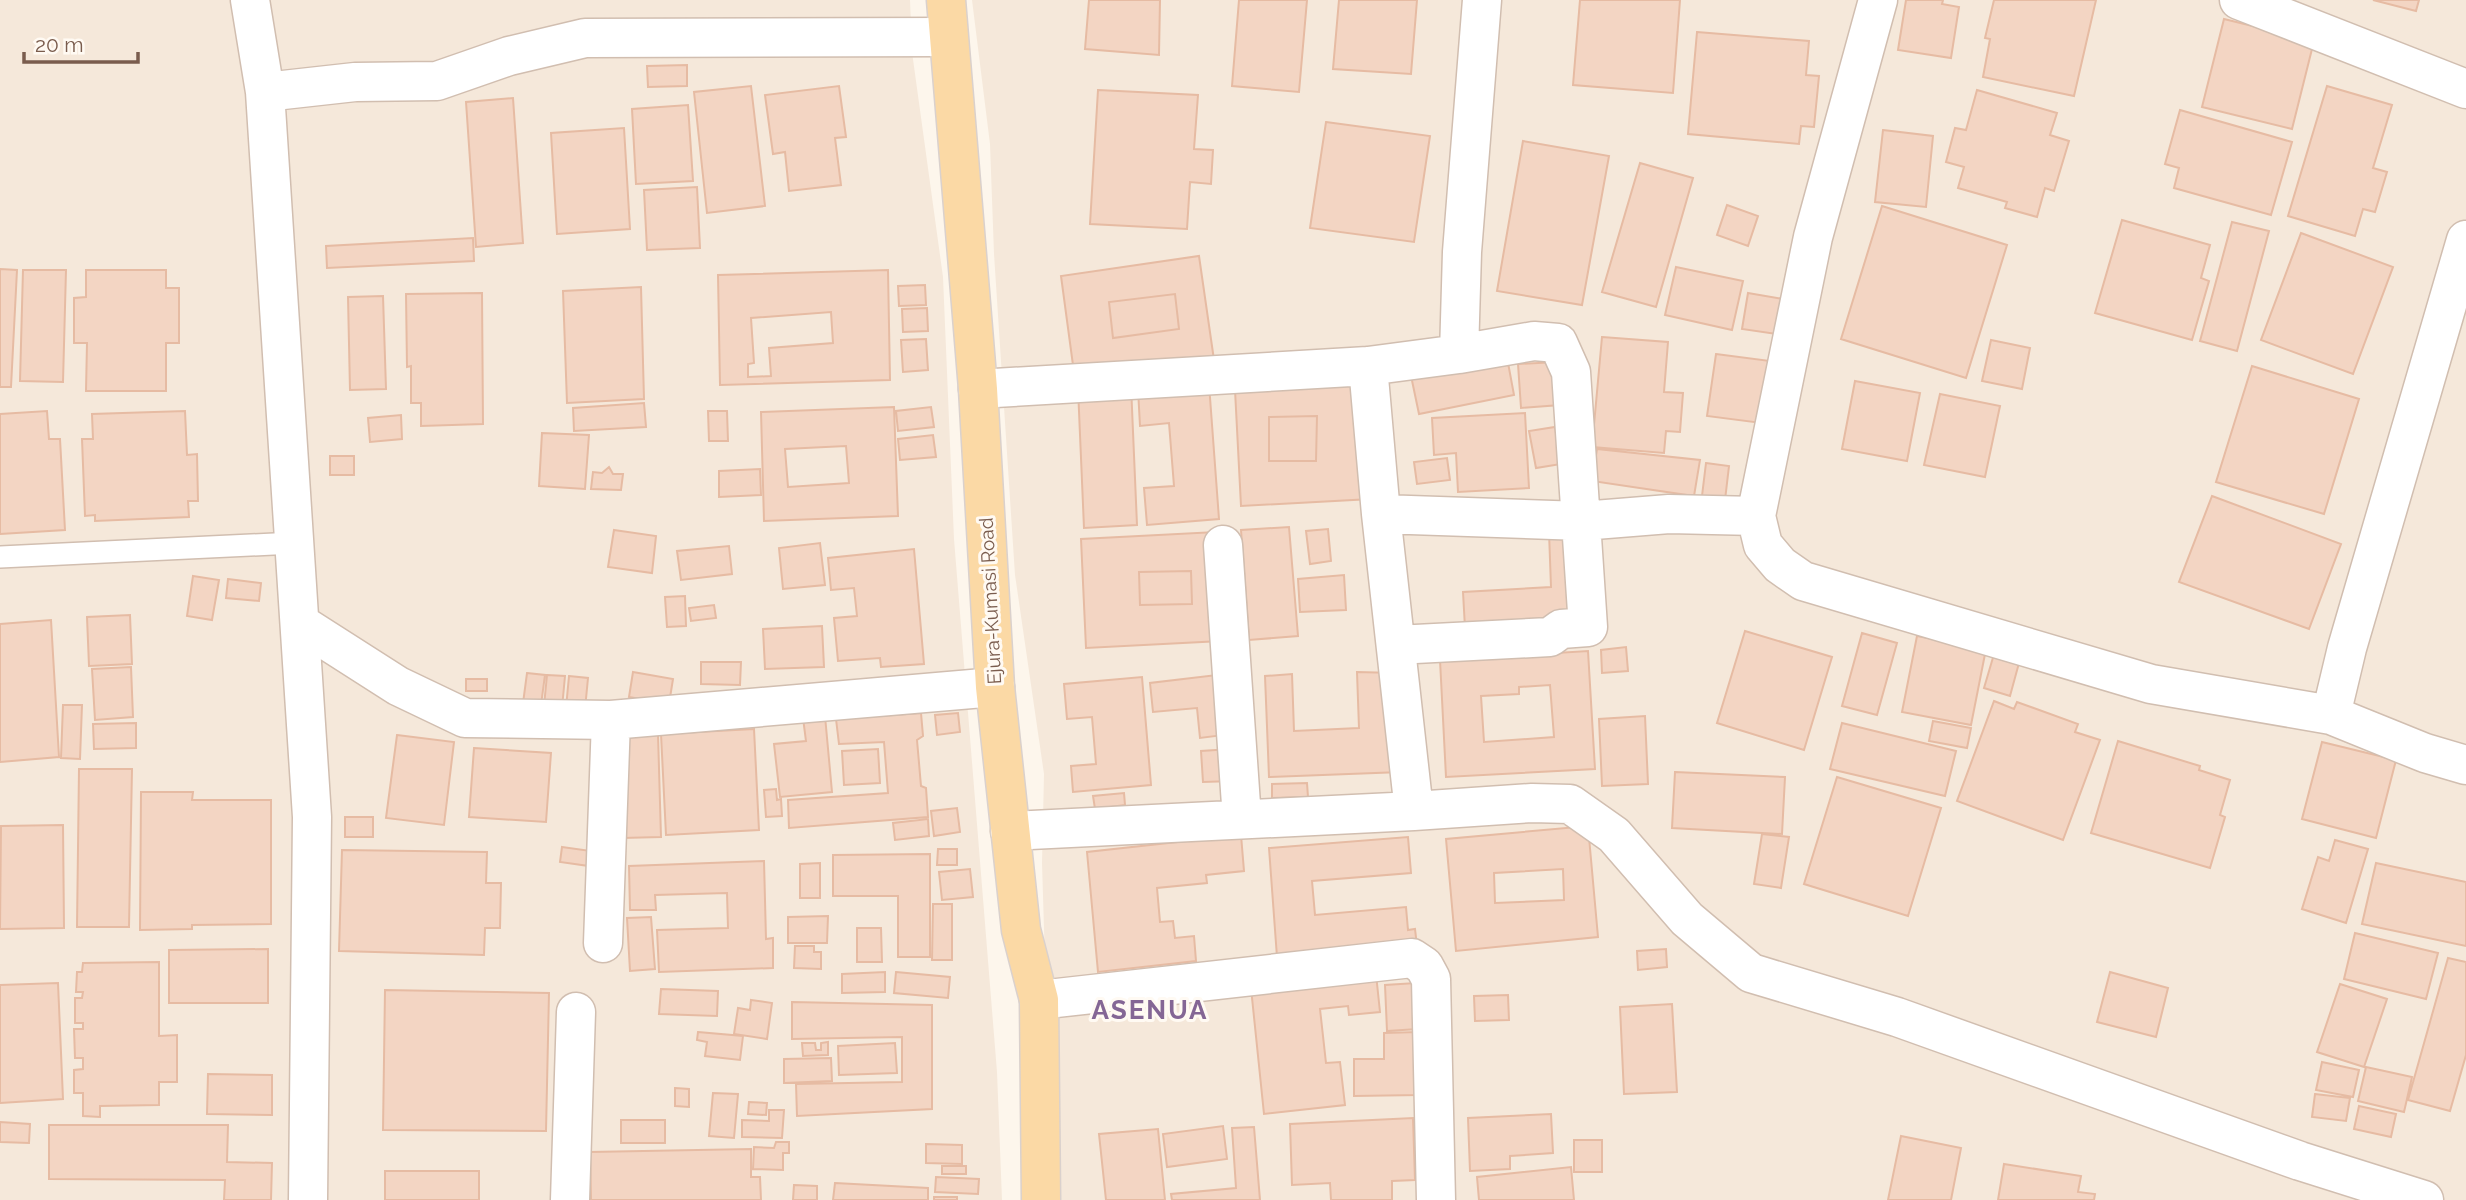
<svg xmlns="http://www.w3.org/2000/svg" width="2466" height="1200" viewBox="0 0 2466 1200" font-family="Raleway,sans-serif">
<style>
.residential{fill:#f5e8da}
.building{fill:#f3d5c3;stroke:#e6bba3;stroke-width:2;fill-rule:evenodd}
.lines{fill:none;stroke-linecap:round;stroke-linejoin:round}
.lane-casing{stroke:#d1beb0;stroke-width:24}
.street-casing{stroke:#d1beb0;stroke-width:41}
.primary-casing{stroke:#dad1cd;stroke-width:41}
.lane{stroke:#fff;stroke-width:21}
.street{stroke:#fff;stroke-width:38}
.primary{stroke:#fbd9a5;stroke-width:38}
.labels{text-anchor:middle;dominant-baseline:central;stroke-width:6;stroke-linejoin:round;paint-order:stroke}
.street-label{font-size:19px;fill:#7a5c4d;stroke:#fffaf3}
.district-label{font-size:26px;font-weight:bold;letter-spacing:2px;fill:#846695;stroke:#fffaf3}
</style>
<rect width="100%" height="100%" fill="#fdf6ec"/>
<path class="residential" d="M0 0H910L912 52 943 277 954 539 997 1072 1002 1200H0Z
M972 0H2466V1200H1059L1046 995 1042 863 1044 774 1015 575 994 254 990 144Z"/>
<path class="building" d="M1089 0H1160L1159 55 1085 49Z
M1239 0H1307L1299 92 1232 86Z
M1339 0H1417L1411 74 1333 69Z
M1580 0H1680L1673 93 1573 85Z
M1906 0H1943L1942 4 1959 7 1951 58 1898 50Z
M1994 0H2096L2074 96 1983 77 1990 39 1985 38Z
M2373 0H2419L2416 11Z
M2224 19 2314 41 2292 129 2202 107Z
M1697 32 1809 41 1806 75 1819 76 1814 127 1801 126 1799 144 1688 134Z
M687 65V86L648 87 647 66Z
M751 86 765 206 707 213 694 92Z
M839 86 846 137 835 138 841 185 789 191 785 152 773 154 765 95Z
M2327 86 2392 105 2373 168 2387 172 2375 212 2363 209 2355 236 2288 216Z
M1098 90 1198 95 1194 149 1213 150 1211 184 1190 182 1187 229 1090 224Z
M1977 90 2057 113 2050 135 2069 141 2054 191 2045 188 2037 217 2005 208 2007 202 1958 188 1964 167 1946 162 1955 128 1966 130Z
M513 98 523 243 476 247 466 102Z
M688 105 693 181 636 184 632 109Z
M2180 110 2292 142 2271 215 2174 188 2179 168 2165 164Z
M1326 122 1430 136 1414 242 1310 228Z
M624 128 630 229 557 234 551 133Z
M1883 130 1933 136 1926 207 1875 202Z
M1523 141 1609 156 1582 305 1497 291Z
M1640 163 1693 178 1656 307 1602 292Z
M697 187 700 248 647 250 644 190Z
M1727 205 1758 216 1748 246 1717 235Z
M1882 206 2007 245 1966 378 1841 339Z
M2122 220 2210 245 2201 278 2209 281 2192 340 2095 313Z
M2232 222 2269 231 2237 351 2200 341Z
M2301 233 2393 267 2353 374 2261 340Z
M473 238 474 261 327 268 326 246Z
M1199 256 1214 360 1075 380 1061 276ZM1175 294 1179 329 1113 338 1109 302Z
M1676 267 1743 281 1732 330 1665 315Z
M0 269 17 270 11 387H0Z
M23 270H66L63 382 20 381Z
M86 270H166V288H179V343H166V391H86L87 343H74V298L86 297Z
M888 270 890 380 720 385 718 275ZM831 312 833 343 769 348 771 376 748 377V364L754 363 751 318Z
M925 285 926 305 899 306 898 286Z
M641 287 644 399 567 403 563 291Z
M482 293 483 424 421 426V403H411V366L407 367 406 294Z
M1748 293 1795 301 1790 336 1742 329Z
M1175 294 1179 329 1113 338 1109 302Z
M383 296 386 389 350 390 348 297Z
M927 308 928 331 903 332 902 309Z
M1602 337 1668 342 1664 392 1683 393 1680 432 1666 431 1664 453 1592 447Z
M926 339 928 370 903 372 901 340Z
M1991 340 2030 348 2022 389 1982 381Z
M1506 352 1514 395 1419 414 1410 371Z
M1716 354 1778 362 1769 424 1707 416Z
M1557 362 1560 405 1521 408 1518 364Z
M2252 366 2359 399 2324 514 2216 482Z
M1855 381 1920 393 1907 461 1842 449Z
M1209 384 1219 519 1147 525 1144 488 1174 486 1169 423 1140 426 1138 389Z
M1366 384 1371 499 1241 506 1235 390ZM1317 416 1316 461H1269V417Z
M1131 385 1137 525 1084 528 1078 388Z
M1940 394 2000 406 1985 477 1924 465Z
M644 403 646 427 574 431 573 408Z
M894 407 898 516 764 521 761 412ZM846 446 849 483 788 487 785 449Z
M931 407 934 427 898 431 896 411Z
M47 411 49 439H60L65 530 0 534V414Z
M185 411 187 455 197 454 198 501H188L189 517 95 521V515L85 516 82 439H93L92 414Z
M708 411H727L728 441H709Z
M1525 413 1529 488 1458 492 1456 453 1434 455 1432 418Z
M401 415 402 439 370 442 368 418Z
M1317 416 1316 461H1269V417Z
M1555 427 1561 464 1536 468 1529 431Z
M542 433 589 435 585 489 539 486Z
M933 435 936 457 900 460 898 439Z
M1597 449 1700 460 1694 496 1592 481Z
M330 456H354V475H330Z
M1447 458 1450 480 1417 484 1414 462Z
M1706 463 1729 466 1725 500 1702 496Z
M609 467 613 474H623L621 490 591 489 593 472 602 473Z
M760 469 761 495 719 497V471Z
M2212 496 2341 544 2309 629 2179 582Z
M1289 527 1298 636 1249 640 1241 530Z
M1328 529 1331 561 1310 564 1306 531Z
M614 530 656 536 652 573 608 567Z
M1572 531 1576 623 1465 628 1463 592 1551 587 1549 532Z
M1216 532 1221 641 1086 648 1081 539ZM1191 571 1192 604 1140 605 1139 572Z
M820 543 825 585 783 589 779 548Z
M729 546 732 574 681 580 677 551Z
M914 549 924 664 881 667 880 658 838 661 834 618 857 616 854 588 831 590 828 558Z
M1191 571 1192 604 1140 605 1139 572Z
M1344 575 1346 610 1300 612 1298 579Z
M193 576 219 580 212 620 187 616Z
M228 579 261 583 259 601 226 598Z
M685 596 686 626 667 627 665 597Z
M714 605 716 618 691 621 689 608Z
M130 615 132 664 89 666 87 617Z
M51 620 59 757 0 762V624Z
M822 626 824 667 765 669 763 629Z
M1745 631 1832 657 1804 750 1717 723Z
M1862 633 1897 643 1877 715 1842 706Z
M1917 636 1986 649 1971 725 1902 712Z
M1997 644 2022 652 2010 696 1984 688Z
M1626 647 1628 671 1602 673 1601 650Z
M1588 651 1595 769 1446 777 1440 660ZM1550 685 1554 737 1484 742 1481 696 1519 694V687Z
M701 662H741L740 685 701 684Z
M131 667 133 717 95 720 92 669Z
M633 672 673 679 669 704 629 697Z
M1357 672 1395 673 1401 772 1269 777 1265 676 1292 674 1294 731 1359 728Z
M527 673 545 675 541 705 523 703Z
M1225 674 1232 734 1200 738 1197 708 1153 712 1150 683Z
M547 675 565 676 562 708 544 706Z
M569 676 588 678 585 709 566 708Z
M1142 677 1151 785 1073 792 1071 766 1096 764 1092 717 1067 719 1064 684Z
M466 679H487V691H466Z
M1994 701 2014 709 2017 702 2078 724 2075 732 2100 740 2063 840 1957 801Z
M63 705H82L80 759 61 758Z
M921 713 923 736 917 740 921 786 926 788 928 817 789 828 788 800 888 793 884 742 839 744 836 719Z
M958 713 960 732 937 735 935 715Z
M825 716 832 792 780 797 774 744 806 741 803 718Z
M1645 716 1648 784 1602 786 1599 719Z
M1933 721 1971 728 1967 748 1929 741Z
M136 723V748L94 749 93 724Z
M1842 723 1956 751 1945 796 1830 769Z
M754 729 759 830 666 835 661 734Z
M658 734 661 837 622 838 620 735Z
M397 735 454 742 444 825 386 818Z
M2118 741 2200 766 2199 770 2230 780 2220 815 2225 817 2210 868 2091 833Z
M2322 742 2396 760 2376 838 2302 819Z
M474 748 551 753 546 822 469 817Z
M878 749 880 783 844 785 842 751Z
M1231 749 1233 781 1203 782 1201 751Z
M79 769H132L129 927H77Z
M1675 772 1785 777 1782 834 1672 828Z
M1837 777 1941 808 1908 916 1804 884Z
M1307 783 1308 797 1272 798V784Z
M776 789 777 800 781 799 782 816 766 817 764 790Z
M141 792H193L192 800H271V924L192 925V929L140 930Z
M1124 793 1125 805 1095 809 1093 796Z
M957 808 960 832 934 836 931 811Z
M345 817H373V837H345Z
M928 819 929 836 895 840 893 823Z
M63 825 64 928 0 929 1 826Z
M1588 826 1598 937 1456 951 1446 839ZM1563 869 1564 900 1495 903 1494 873Z
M1762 834 1789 837 1781 888 1754 884Z
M1241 835 1244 871 1206 875 1207 883 1157 888 1160 922 1173 921 1175 938 1194 936 1196 961 1098 972 1087 852Z
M1408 837 1411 873 1312 881 1315 915 1406 907 1408 930 1415 929 1417 946 1277 957 1269 848Z
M2335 840 2368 849 2346 923 2302 909 2318 857 2329 861Z
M562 847 591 851 589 866 560 862Z
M938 849H957V865H937Z
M342 850 487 852 486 883H501L500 928H485L484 955 339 951Z
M930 854V957H898V896H833V855Z
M764 861 766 939 773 938V968L659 972 657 930 728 928 727 893 655 895 656 910H630L629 866Z
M820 863V898H800V864Z
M2376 863 2466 882V946L2362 924Z
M970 869 973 897 942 900 939 872Z
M933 904H952V960H932Z
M828 916 827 943H788V917Z
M651 917 655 969 630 971 627 918Z
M857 928H881L882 962H857Z
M2355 933 2438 953 2426 999 2344 979Z
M795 946H814V952H821V969L794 968Z
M268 949V1003H169V950Z
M1666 949 1667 967 1638 970 1637 951Z
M2448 958 2466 962V1055L2450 1111 2408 1100Z
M159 962V1036L177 1035V1082H159V1105L100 1106V1117L83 1116V1093H74V1070L83 1069V1058H75L74 1029H83V1023H75V998H82L83 992H76L77 972H82L83 963Z
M885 972V992L842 993V974Z
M896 972 950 977 948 998 894 993Z
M2110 972 2168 988 2156 1037 2097 1022Z
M1376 974 1380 1012 1349 1015 1348 1006 1320 1009 1326 1063 1340 1062 1345 1105 1264 1114 1251 988Z
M58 983 63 1099 0 1103V985Z
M1416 983 1418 1029 1387 1031 1385 985Z
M2340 984 2387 999 2364 1067 2317 1052Z
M661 989 718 991 717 1016 659 1014Z
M385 990 549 993 546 1131 383 1130Z
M1508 995 1509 1020 1475 1021 1474 996Z
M751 1000 772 1003 767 1039 734 1034 738 1008 750 1010Z
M792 1002 932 1005V1109L797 1116 796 1084 902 1082V1037L792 1039Z
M1672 1004 1677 1092 1624 1094 1620 1007Z
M698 1032 743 1036 740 1060 705 1056 707 1042 697 1040Z
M1418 1032 1419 1095 1354 1096V1059H1384V1033Z
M828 1042V1055L803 1056 802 1043H815L816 1050H821V1043Z
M895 1043 897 1073 839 1075 838 1046Z
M831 1058 832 1081 784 1083V1059Z
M2322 1062 2359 1070 2353 1097 2316 1090Z
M2366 1067 2412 1077 2404 1112 2358 1101Z
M208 1074 272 1075V1115L207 1114Z
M675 1088 689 1089V1107L675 1106Z
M713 1093 738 1094 734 1138 709 1136Z
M2315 1094 2350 1098 2346 1121 2312 1117Z
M749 1102 767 1103 766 1115 748 1114Z
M2359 1106 2396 1114 2391 1137 2354 1129Z
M769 1110H784L782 1138 742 1137V1120L769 1121Z
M1551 1114 1553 1153 1510 1156V1169L1470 1171 1468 1118Z
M1413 1118 1415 1180 1392 1181V1200H1331L1330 1183 1292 1185 1290 1124Z
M621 1120H665V1143H621Z
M0 1122 30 1124 29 1143 0 1142Z
M49 1125H228L227 1162 272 1163 271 1200H224L225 1180 49 1179Z
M1223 1126 1227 1159 1167 1167 1163 1134Z
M1254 1127 1260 1200H1172L1171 1194 1236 1188 1232 1128Z
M1158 1129 1165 1200H1106L1099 1134Z
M1901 1136 1961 1148 1951 1200H1888Z
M1574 1140H1602V1172H1574Z
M776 1142H789V1153H783V1170L753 1169 754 1147 774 1148Z
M926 1144 962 1145V1164L926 1163Z
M751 1149V1177H760L761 1200H591L590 1152Z
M2004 1164 2081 1176 2078 1192 2095 1194 2094 1200H1998Z
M942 1166H966V1174H942Z
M1571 1167 1574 1200H1479L1477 1177Z
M385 1171H479V1200H385Z
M936 1177 979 1179 978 1194 935 1192Z
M835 1183 928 1188V1200H833Z
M794 1185 817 1186V1200H793Z
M934 1197H957V1200H934Z"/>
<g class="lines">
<g class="lane-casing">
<path id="lane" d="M0 557 294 543"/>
</g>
<g class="street-casing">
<path id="street" d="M250 0 265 92 312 817 308 1200
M1878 0 1813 237 1756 516 1763 545 1780 565 1803 581 2151 684 2331 715 2425 753 2466 765
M2239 0 2466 89
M265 92 355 82 437 81 509 56 585 38 948 37
M1459 354 1462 252 1482 0
M1368 366 1381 514 1414 811
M978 389 1368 366 1459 354 1534 341 1558 343 1571 372 1588 627 1561 629 1550 637 1396 645
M1381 514 1582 521 1669 514 1756 516
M1223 545 1242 819
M301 624 398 686 465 718 611 720 995 687
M2331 715 2347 648 2466 240
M1010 831 1414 811 1532 803 1570 804 1614 835 1687 919 1751 973 1897 1017 2300 1161 2424 1200
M603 943 611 720
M1039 1000 1412 958 1424 966 1431 979 1436 1200
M570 1200 576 1012"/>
</g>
<g class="primary-casing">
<path id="primary" d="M946 0 978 389 995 687 1021 930 1039 1000 1041 1200"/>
</g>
<use href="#lane" class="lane"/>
<use href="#street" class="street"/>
<use href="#primary" class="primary"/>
</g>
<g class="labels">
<g class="street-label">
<text transform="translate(990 601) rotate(-93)">Ejura-Kumasi Road</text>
</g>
<g class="district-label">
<text x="1150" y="1010">ASENUA</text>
</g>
</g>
<path d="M24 52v10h114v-10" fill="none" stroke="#7a5c4d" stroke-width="3.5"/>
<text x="35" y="52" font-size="21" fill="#7a5c4d" stroke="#fffaf3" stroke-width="5" paint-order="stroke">20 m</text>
</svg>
